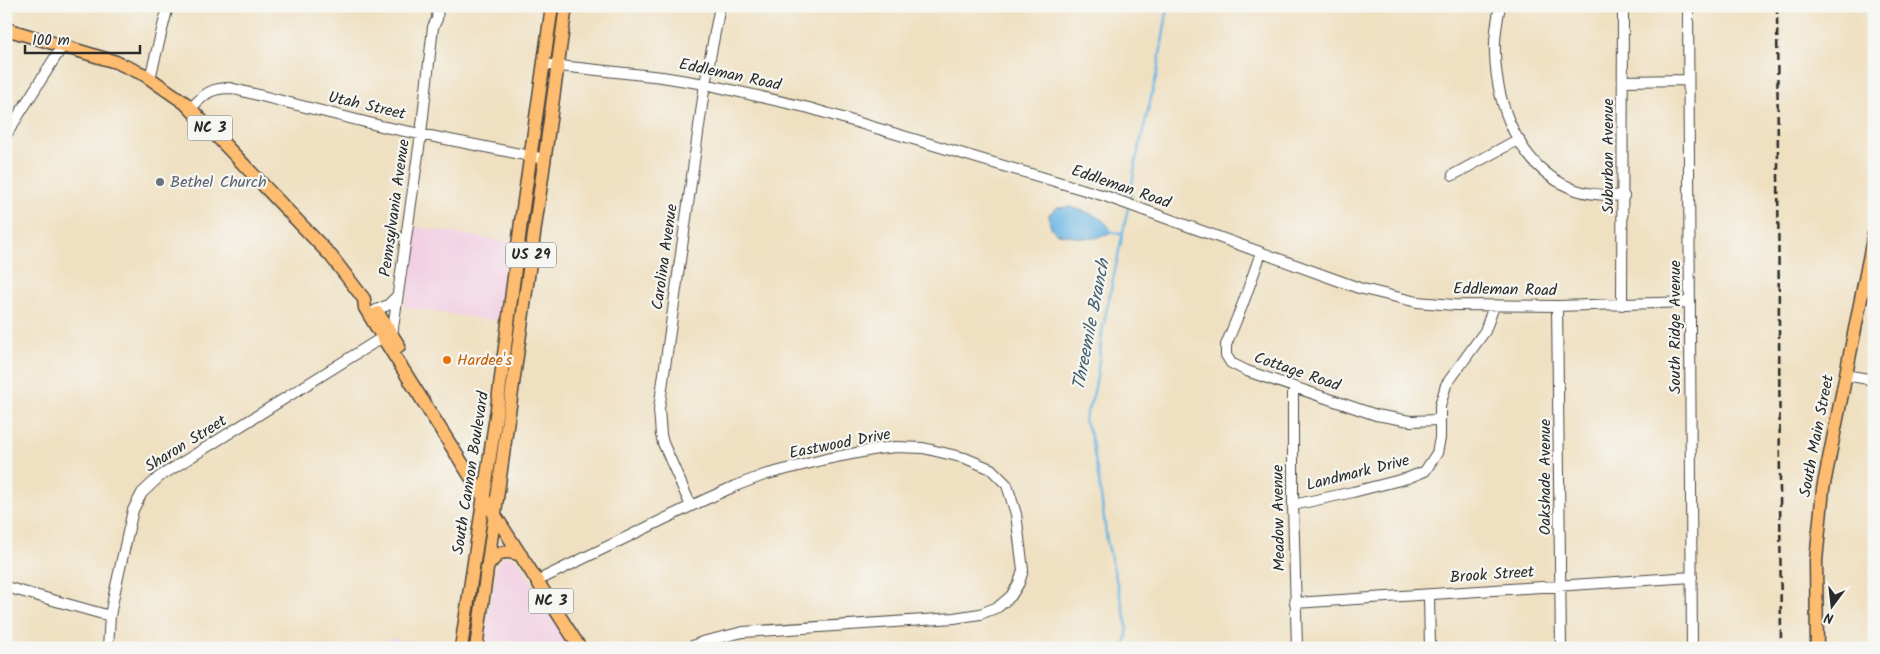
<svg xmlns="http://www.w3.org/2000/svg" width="1880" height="654" viewBox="0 0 1880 654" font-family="Kalam,sans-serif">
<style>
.built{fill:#f2cfe2}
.water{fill:#6ab6e3;stroke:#4a7087}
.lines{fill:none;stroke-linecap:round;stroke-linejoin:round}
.stream{stroke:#6ab6e3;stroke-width:2.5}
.minor-casing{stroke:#484642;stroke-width:12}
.major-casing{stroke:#484642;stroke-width:15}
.minor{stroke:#fff;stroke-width:10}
.major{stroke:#fdbc70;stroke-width:12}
.rail{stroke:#2b2b2b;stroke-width:2.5;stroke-dasharray:8 4;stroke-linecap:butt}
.worship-dot{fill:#6b7280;stroke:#f6f6f2;stroke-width:2}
.food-dot{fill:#e8710a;stroke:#f6f6f2;stroke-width:2}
.labels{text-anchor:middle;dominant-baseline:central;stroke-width:4.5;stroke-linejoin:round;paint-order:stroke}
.shield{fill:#f6f6f2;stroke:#686867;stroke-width:1}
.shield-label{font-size:15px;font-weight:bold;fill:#2b2b2b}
.street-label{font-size:16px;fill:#2b2b2b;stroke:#f6f6f2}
.worship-label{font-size:16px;fill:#5b616d;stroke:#f6f6f2;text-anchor:start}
.food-label{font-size:16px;fill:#c56008;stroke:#f6f6f2;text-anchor:start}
.water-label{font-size:18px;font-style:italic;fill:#415c6b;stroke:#f6f6f2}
</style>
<rect width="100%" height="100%" fill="#f6f6f2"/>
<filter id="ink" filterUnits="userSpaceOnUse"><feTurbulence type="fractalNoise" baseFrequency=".02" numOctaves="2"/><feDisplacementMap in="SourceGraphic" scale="10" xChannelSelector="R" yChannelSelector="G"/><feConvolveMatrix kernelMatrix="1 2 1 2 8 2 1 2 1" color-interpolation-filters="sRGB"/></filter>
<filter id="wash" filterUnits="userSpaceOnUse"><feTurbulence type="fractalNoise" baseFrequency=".0096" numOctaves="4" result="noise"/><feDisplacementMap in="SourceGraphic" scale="20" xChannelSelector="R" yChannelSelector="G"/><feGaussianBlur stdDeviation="1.12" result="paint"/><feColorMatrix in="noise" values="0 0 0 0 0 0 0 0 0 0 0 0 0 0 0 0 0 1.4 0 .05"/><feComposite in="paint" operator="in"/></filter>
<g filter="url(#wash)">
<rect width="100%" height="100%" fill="#efe0c1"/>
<path class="built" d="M415 227 510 242 496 321 404 307Z
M510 556 519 561 572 648H483L497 564 502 557Z
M389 638 452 647V648H388Z"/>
<path class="water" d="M1070 207C1084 211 1107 217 1111 232 1094 243 1078 237 1058 234 1050 230 1049 223 1049 214L1057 208Z"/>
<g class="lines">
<path class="stream" d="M1129 203 1136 160 1157 73 1168 6
M1110 231 1123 235
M1124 648 1127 636V625L1107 541 1099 481 1091 436 1084 420 1093 396 1097 377 1102 332 1128 208"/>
</g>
</g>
<g filter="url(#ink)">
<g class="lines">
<g class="minor-casing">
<path id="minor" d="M1500 6C1497 21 1494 37 1495 52 1496 105 1519 166 1571 188 1587 195 1606 195 1624 196
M1688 6 1692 648
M551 65 662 77 705 84 809 108 1105 196 1359 288 1417 302 1454 305 1557 306 1690 302
M150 78 168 6
M1623 81 1688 80
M190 109C204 95 209 88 230 88L385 127 545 159
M6 135 63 45
M1453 175 1519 139
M1261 253 1242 306 1226 345V355L1231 363 1247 371 1376 415 1410 421 1440 420
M1622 305 1623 6
M1557 306 1561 648
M376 310 388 305 397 296
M392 335 421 134 433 27 437 19 438 6
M1845 375 1874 380
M1293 387V505L1297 648
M1293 505 1353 492 1408 478 1425 471 1437 453 1440 438V406L1446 385 1485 331 1494 306
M691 506 663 443 661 435 659 409 705 84 720 6
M545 577 691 506 735 486 764 475 826 459 877 449 896 447 923 448 965 458 991 469 1007 485 1016 514 1023 570 1019 583 1011 596 998 607 980 614 954 618 743 632 702 642 688 648
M6 587 110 616
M1429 595 1430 648
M1295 603 1692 577
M108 648 110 616 114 595 133 510 142 493 159 477 383 337"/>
</g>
<g class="major-casing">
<path id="major" d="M6 29 116 62 145 75 185 103 331 256 364 299 365 308 380 333 484 498 580 648
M378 313 399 346
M487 567C498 553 502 548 521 555
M461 648 497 409 521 222 552 6
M476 648 566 6
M1817 648 1816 561 1823 489 1874 234"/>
</g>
<use href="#minor" class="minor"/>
<use href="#major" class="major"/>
<path class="rail" d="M1777 6 1781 648"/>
</g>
</g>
<circle class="worship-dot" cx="160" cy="182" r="5"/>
<circle class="food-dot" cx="447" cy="360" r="5"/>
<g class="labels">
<g class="shield">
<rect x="187.5" y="115.5" width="45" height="25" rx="4"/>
<rect x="506" y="242.5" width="50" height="25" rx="4"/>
<rect x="528.5" y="588.5" width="45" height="25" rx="4"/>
</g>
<g class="shield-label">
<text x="210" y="128">NC 3</text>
<text x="531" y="255">US 29</text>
<text x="551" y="601">NC 3</text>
</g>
<g class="street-label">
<text transform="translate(730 75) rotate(12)">Eddleman Road</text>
<text transform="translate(367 106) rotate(13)">Utah Street</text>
<text transform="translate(1608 156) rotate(-90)">Suburban Avenue</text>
<text transform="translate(1121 187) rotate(19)">Eddleman Road</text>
<text transform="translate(395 208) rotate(-82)">Pennsylvania Avenue</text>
<text transform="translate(665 257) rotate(-82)">Carolina Avenue</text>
<text transform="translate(1505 290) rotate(1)">Eddleman Road</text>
<text transform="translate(1675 327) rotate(-90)">South Ridge Avenue</text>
<text transform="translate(1297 372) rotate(19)">Cottage Road</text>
<text transform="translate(1817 436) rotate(-79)">South Main Street</text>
<text transform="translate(186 444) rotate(-32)">Sharon Street</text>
<text transform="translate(840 444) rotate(-11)">Eastwood Drive</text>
<text transform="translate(471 473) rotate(-81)">South Cannon Boulevard</text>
<text transform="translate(1358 473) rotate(-14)">Landmark Drive</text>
<text transform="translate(1545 477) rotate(-90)">Oakshade Avenue</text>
<text transform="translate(1279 518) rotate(-91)">Meadow Avenue</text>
<text transform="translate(1492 575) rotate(-4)">Brook Street</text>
</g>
<g class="worship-label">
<text x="170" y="182">Bethel Church</text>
</g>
<g class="food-label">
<text x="457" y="360">Hardee's</text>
</g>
<g class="water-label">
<text transform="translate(1092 325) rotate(-79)">Threemile Branch</text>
</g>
</g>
<rect width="1880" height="654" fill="none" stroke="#f6f6f2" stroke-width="25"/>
<g transform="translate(1832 606) rotate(195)" stroke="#f6f6f2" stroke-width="4" paint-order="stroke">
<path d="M0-4L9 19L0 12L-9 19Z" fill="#2b2b2b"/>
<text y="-8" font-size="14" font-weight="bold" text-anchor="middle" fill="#2b2b2b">N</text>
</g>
<path d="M25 45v8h115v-8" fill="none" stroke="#2b2b2b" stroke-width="2.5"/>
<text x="32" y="45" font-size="15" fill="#2b2b2b" stroke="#f6f6f2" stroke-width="4" paint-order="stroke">100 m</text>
</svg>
